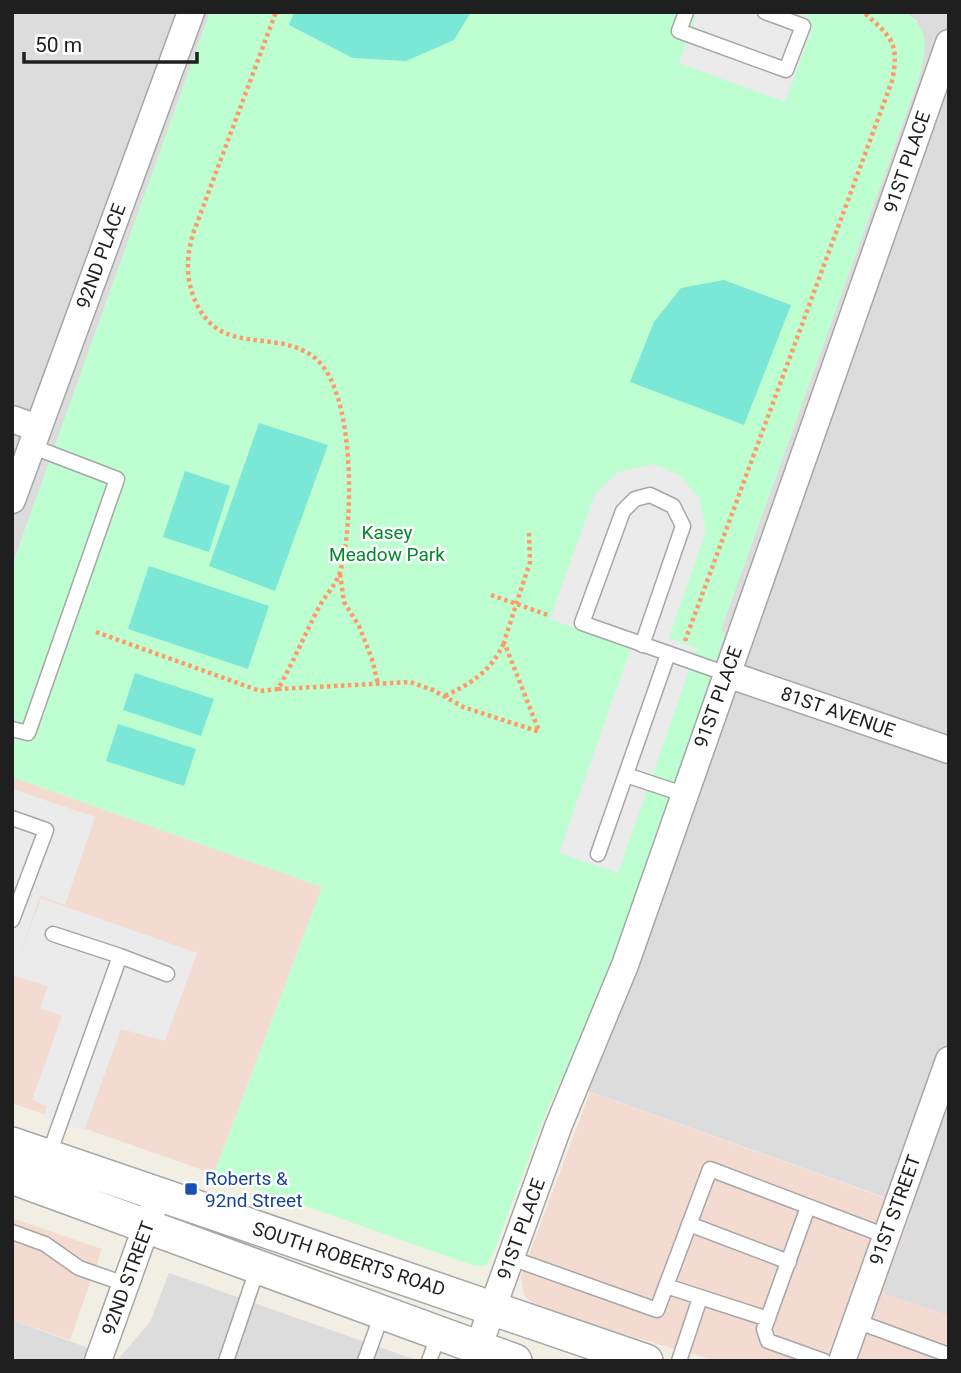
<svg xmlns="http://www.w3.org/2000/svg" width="961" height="1373" viewBox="0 0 961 1373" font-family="Roboto,sans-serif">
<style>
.residential{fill:#dddcdc}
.commercial{fill:#f3dbd2}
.park{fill:#bdffd1}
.pitch{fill:#7be7d6}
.parking{fill:#ebebeb}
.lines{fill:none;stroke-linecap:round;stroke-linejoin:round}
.service-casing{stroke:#a6a6a6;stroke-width:17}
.minor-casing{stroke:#a6a6a6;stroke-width:29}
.tertiary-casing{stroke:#a6a6a6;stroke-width:36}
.path{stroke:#ff9967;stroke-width:4.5;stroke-dasharray:3.5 3.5;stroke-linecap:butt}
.service{stroke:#fff;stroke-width:14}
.minor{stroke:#fff;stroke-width:26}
.tertiary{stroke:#fff;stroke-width:33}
.transit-dot{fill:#1a4fb4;stroke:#fff;stroke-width:2.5}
.labels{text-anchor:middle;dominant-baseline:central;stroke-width:5;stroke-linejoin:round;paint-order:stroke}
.street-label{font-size:19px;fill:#1f1f1f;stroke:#fff}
.park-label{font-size:19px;fill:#01892b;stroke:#fff}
.transit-label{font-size:19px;fill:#164399;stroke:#fff;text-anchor:start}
</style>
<rect width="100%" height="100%" fill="#f1efe4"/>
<path class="residential" d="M12 12H210L12 566Z
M906 12H949V1316L882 1293 912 1207 560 1081 613 966 725 633 720 631 919 78 917 21Z
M169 1273 419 1361H12V1320L118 1359 150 1322Z"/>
<path class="commercial" d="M12 777 322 887 214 1174 12 1103Z
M590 1092 913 1208 882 1293 949 1316V1361H716L542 1310 524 1296 521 1276Z
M12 1218 102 1249 70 1340 12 1320Z"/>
<path class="park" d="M210 12H906C931 31 926 51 919 78L721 630 725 633 613 966 545 1115 493 1255 485 1266 472 1265 214 1174 322 887 12 777V566Z"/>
<path class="pitch" d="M294 12H471L454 40 406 61 353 58 289 25Z
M724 280 791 305 744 425 630 382 654 322 681 288Z
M259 423 328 445 275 591 209 566Z
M185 471 230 486 209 552 163 537Z
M149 566 269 606 248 669 128 629Z
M135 673 214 699 201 736 123 710Z
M118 724 196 749 184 786 106 761Z"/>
<path class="parking" d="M697 12H804L813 26 785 102 679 63Z
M654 464 679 475 699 498 706 530 669 638 697 648 618 873 559 853 631 647 550 619 595 494 618 472Z
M12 789 95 817 65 905 40 896 17 963 41 898 197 953 165 1041 121 1029 84 1131 44 1117 47 1106 32 1100 62 1016 40 1008 48 986 12 975Z"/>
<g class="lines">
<g class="service-casing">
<path id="service" d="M686 12 679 31 786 70 803 26 765 12
M642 645 683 526 673 506 650 495 635 499 623 511 582 623 727 674
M12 729 28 733 117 479 31 446
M626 775 683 794
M12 818 46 830 12 920
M598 854 668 654
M120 956 167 974
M48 1157 120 956 53 934
M808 1207 764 1329 768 1341 824 1361
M689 1224 789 1262
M12 1232 45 1244 79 1268 125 1284
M511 1258 657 1310 710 1169 886 1236
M666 1286 768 1319
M856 1321 949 1355
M226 1361 258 1267
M365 1361 382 1314
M429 1361 439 1334
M679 1361 700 1298"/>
</g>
<g class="minor-casing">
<path id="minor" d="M12 419 37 428
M12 500 191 12
M727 674 949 750
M478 1348 558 1127 625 965 949 43
M98 1361 153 1208
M842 1361 949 1060"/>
</g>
<g class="tertiary-casing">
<path id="tertiary" d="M12 1144 646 1361
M12 1177 515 1361"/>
</g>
<path class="path" d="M529 533 530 562 504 642 539 731
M340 574 344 602 359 626 372 659 378 684
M491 595 548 615
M96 632 260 691 278 689C293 663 304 636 318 609 324 597 336 585 340 572 354 525 356 391 315 358 275 326 219 360 194 298 185 276 187 252 194 231L276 12
M685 641 892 81C900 43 891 36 863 12
M278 689 410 682 433 690 463 707 540 732
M445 696C472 683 491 671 504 643"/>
<use href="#service" class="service"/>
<use href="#minor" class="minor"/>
<use href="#tertiary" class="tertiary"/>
</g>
<rect class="transit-dot" x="184" y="1182" width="14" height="14" rx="3.5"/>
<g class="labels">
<g class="street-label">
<text transform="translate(907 162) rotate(-71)">91ST PLACE</text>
<text transform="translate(101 256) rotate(-70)">92ND PLACE</text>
<text transform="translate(718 697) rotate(-70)">91ST PLACE</text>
<text transform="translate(838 712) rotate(19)">81ST AVENUE</text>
<text transform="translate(895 1210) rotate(-70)">91ST STREET</text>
<text transform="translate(521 1229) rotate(-70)">91ST PLACE</text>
<text transform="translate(349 1259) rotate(18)">SOUTH ROBERTS ROAD</text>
<text transform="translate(128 1278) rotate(-70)">92ND STREET</text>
</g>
<g class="park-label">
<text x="387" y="532">Kasey<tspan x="387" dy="22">Meadow Park</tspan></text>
</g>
<g class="transit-label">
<text x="205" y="1178">Roberts &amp;<tspan x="205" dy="22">92nd Street</tspan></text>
</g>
</g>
<rect width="961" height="1373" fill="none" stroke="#1f1f1f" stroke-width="28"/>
<path d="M24 52v10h173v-10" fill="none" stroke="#1f1f1f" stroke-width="3.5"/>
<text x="35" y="52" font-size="21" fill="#1f1f1f" stroke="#ffffff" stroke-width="5" paint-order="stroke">50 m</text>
</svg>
